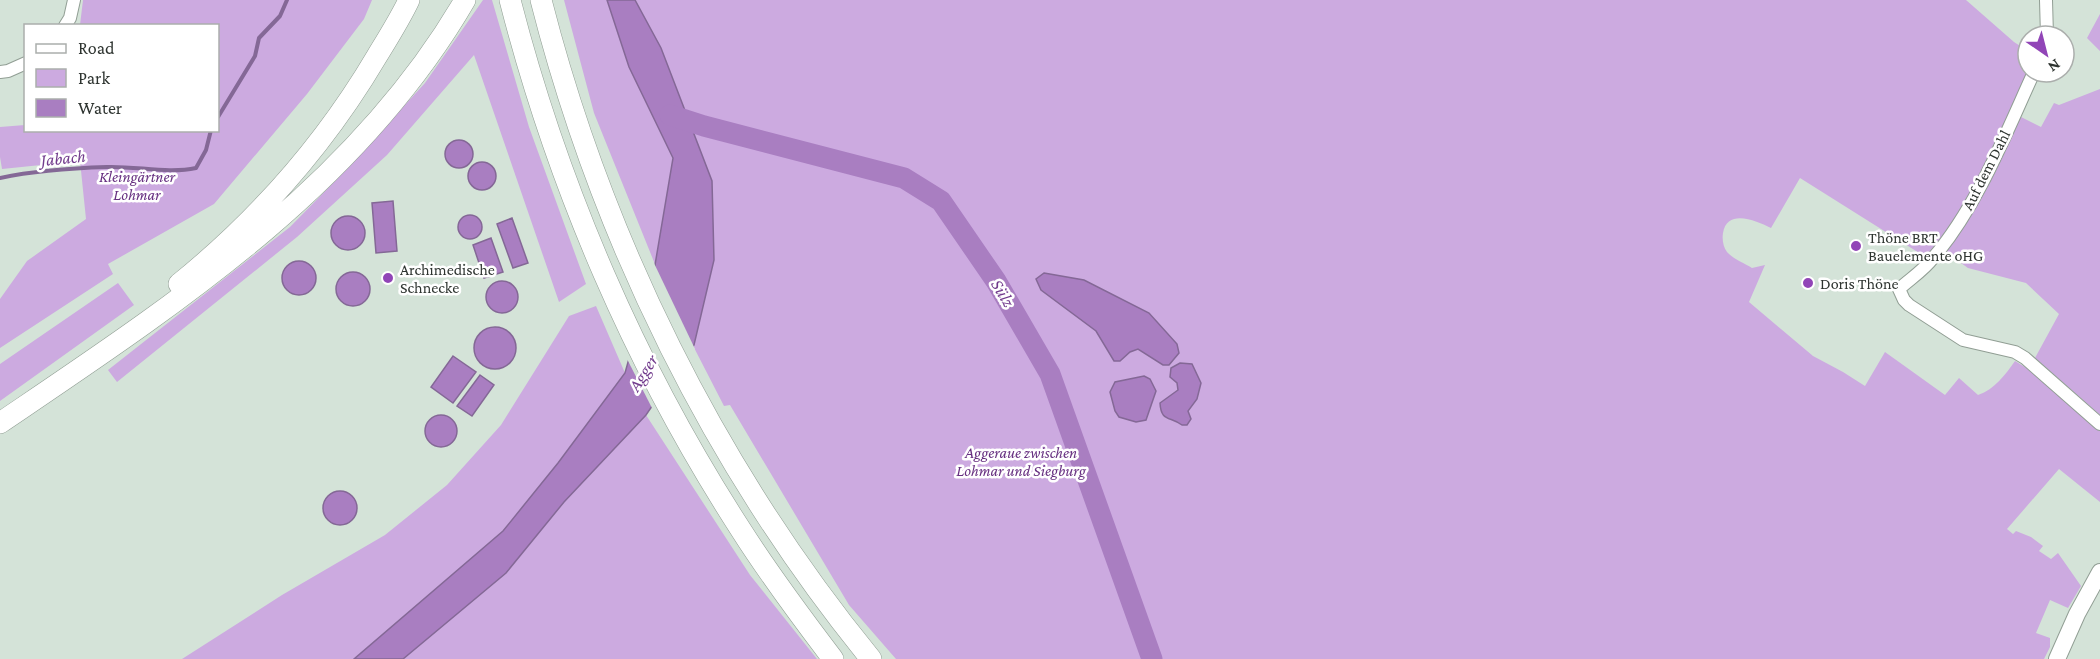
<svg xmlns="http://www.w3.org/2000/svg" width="2100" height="659" viewBox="0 0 2100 659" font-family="'Crimson Pro',serif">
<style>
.green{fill:#ccaae0}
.water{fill:#a97ec1;stroke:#846896;stroke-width:1.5}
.pier{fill:#d4e3d8}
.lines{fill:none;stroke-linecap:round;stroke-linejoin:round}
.stream{stroke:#846896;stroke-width:4}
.river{stroke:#a97ec1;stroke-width:21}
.street-casing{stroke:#919e94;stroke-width:14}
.secondary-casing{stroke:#919e94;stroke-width:18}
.highway-casing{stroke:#919e94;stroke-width:22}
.street{stroke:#fff;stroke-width:12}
.secondary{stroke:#fff;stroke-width:16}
.highway{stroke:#fff;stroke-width:21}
.poi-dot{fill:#9145b7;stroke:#fff;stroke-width:2}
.labels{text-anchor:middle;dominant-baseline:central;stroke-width:5;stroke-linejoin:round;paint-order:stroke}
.street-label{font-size:16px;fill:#2e3430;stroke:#fff}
.park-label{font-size:16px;font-style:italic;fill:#673081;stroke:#fff}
.poi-label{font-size:16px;fill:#2e3430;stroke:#fff;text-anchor:start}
.water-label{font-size:18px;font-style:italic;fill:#723c8d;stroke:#fff}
</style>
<rect width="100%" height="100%" fill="#d4e3d8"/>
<path class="green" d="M83 0H372L364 19 307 94 214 204 108 264 113 274 0 348V299L27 261 86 219 80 161 2 169 0 157V127L25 125 26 130H218V26L80 25Z
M483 0H492L529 127 586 284 559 302 474 55 387 155 297 237 117 382 108 370 290 227 337 179 425 83Z
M564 0H1966L2014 42 2028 51V72L2015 114 2041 127 2054 103 2059 105 2100 89V415L2035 358 2059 314 2026 283 1968 268 1947 253 1924 256 1800 178 1771 228C1757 221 1727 208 1723 233 1722 239 1723 247 1727 252 1733 259 1744 263 1752 268L1765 265 1749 302 1813 356 1843 372 1865 386 1885 352 1945 395 1959 378 1978 395C1995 389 2005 375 2015 361L2040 376 2100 431V502L2059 469 2007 529 2013 534 2016 531 2031 537 2043 546 2039 551 2051 559 2058 553 2081 586 2068 608 2050 600 2036 633 2050 638V647L2044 659H896L849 605 730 405 724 406 669 299 594 113Z
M2100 14V51L2087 38Z
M118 283 134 305 0 401V364Z
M596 306 625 373 558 463 503 531 354 659H182L282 595 385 535 447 485 501 425 569 316Z
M646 415 750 575 817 659H403L506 573 564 502Z"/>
<path class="water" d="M607 0H635L661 48 712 181 714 260 694 345 646 415 564 502 506 573 403 659H354L503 531 558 463 625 373 655 265 673 158 629 67Z
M445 154a14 14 0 1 1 28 0a14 14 0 1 1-28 0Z
M468 176a14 14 0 1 1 28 0a14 14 0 1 1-28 0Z
M393 201 397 251 376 253 372 203Z
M458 227a12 12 0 1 1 24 0a12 12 0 1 1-24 0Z
M331 233a17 17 0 1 1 34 0a17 17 0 1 1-34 0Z
M512 218 528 263 513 268 497 224Z
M491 238 503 272 484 278 473 245Z
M282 278a17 17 0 1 1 34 0a17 17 0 1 1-34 0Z
M336 289a17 17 0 1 1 34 0a17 17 0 1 1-34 0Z
M1044 273 1084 280 1149 313 1177 344 1179 353 1169 365H1163L1138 349 1130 352 1120 361H1114L1096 331 1041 290 1036 279Z
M486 297a16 16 0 1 1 32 0a16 16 0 1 1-32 0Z
M474 348a21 21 0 1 1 42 0a21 21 0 1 1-42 0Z
M453 356 476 372 453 403 431 387Z
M1180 363 1192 364 1201 383 1197 399 1188 411 1191 419 1187 425H1182C1170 416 1161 422 1160 403L1178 390 1177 383 1170 377 1171 368Z
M480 375 494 385 472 416 457 406Z
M1144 376 1150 379 1156 391 1146 420 1136 422 1119 417 1115 411 1110 392 1115 382Z
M425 431a16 16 0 1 1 32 0a16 16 0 1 1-32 0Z
M323 508a17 17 0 1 1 34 0a17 17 0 1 1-34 0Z"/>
<path class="pier" d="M653 261 695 349 653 410 626 357Z"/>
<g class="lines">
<path class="stream" d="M218 117 255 56 259 38 280 16 287 0
M0 178C33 171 73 168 107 167 137 166 168 174 196 168L206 150 211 130"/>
<path class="river" d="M670 115 704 126 904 178 941 201 996 281 1050 374 1152 659"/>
<g class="street-casing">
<path id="street" d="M2046 0 2047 36
M65 26 70 18 74 0
M0 72 8 71 26 63
M2034 72C2006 133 1977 207 1933 258 1924 270 1910 279 1899 289L1904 300 1909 305 1963 340 2015 352 2025 358 2100 424"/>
</g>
<g class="secondary-casing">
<path id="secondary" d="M2057 659 2077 614 2100 572"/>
</g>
<g class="highway-casing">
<path id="highway" d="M510 0C558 187 636 368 741 530 769 574 801 617 833 659
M541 0C602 239 715 468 871 659
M179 284C258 220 325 144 377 56 388 38 400 19 409 0
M0 423C174 305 357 186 465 0"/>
</g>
<use href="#street" class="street"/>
<use href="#secondary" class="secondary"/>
<use href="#highway" class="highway"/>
</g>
<g class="poi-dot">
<circle cx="1856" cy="246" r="6"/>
<circle cx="388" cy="278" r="6"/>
<circle cx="1808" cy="283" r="6"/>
</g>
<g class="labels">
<g class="street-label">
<text transform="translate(1986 170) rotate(-63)">Auf dem Dahl</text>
</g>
<g class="park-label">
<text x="137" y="176">Kleingärtner<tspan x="137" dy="18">Lohmar</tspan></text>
<text x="1021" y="452">Aggeraue zwischen<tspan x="1021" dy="18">Lohmar und Siegburg</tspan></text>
</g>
<g class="poi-label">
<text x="1868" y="237">Thöne BRT<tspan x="1868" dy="18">Bauelemente oHG</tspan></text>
<text x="400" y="269">Archimedische<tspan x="400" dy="18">Schnecke</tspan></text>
<text x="1820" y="283">Doris Thöne</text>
</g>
<g class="water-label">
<text transform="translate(63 158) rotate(-6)">Jabach</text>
<text transform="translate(1003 293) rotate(59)">Sülz</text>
<text transform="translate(643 373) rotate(-58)">Agger</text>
</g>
</g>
<rect x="24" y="24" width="195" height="108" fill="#ffffff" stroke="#abaeac" stroke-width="1.5"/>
<rect x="36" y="44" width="30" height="9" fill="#ffffff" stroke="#abaeac" stroke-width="1.5"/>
<text x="78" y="54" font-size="18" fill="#2e3430">Road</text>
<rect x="36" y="69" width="30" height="18" fill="#ccaae0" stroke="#abaeac" stroke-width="1.5"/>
<text x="78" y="84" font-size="18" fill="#2e3430">Park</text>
<rect x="36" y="99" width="30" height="18" fill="#a97ec1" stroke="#abaeac" stroke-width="1.5"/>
<text x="78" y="114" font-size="18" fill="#2e3430">Water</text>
<g transform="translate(2046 54) rotate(145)"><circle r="28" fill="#ffffff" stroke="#abaeac" stroke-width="1.5"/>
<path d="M0-4.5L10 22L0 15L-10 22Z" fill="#9145b7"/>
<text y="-9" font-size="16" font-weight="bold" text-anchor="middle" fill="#2e3430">N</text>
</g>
</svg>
